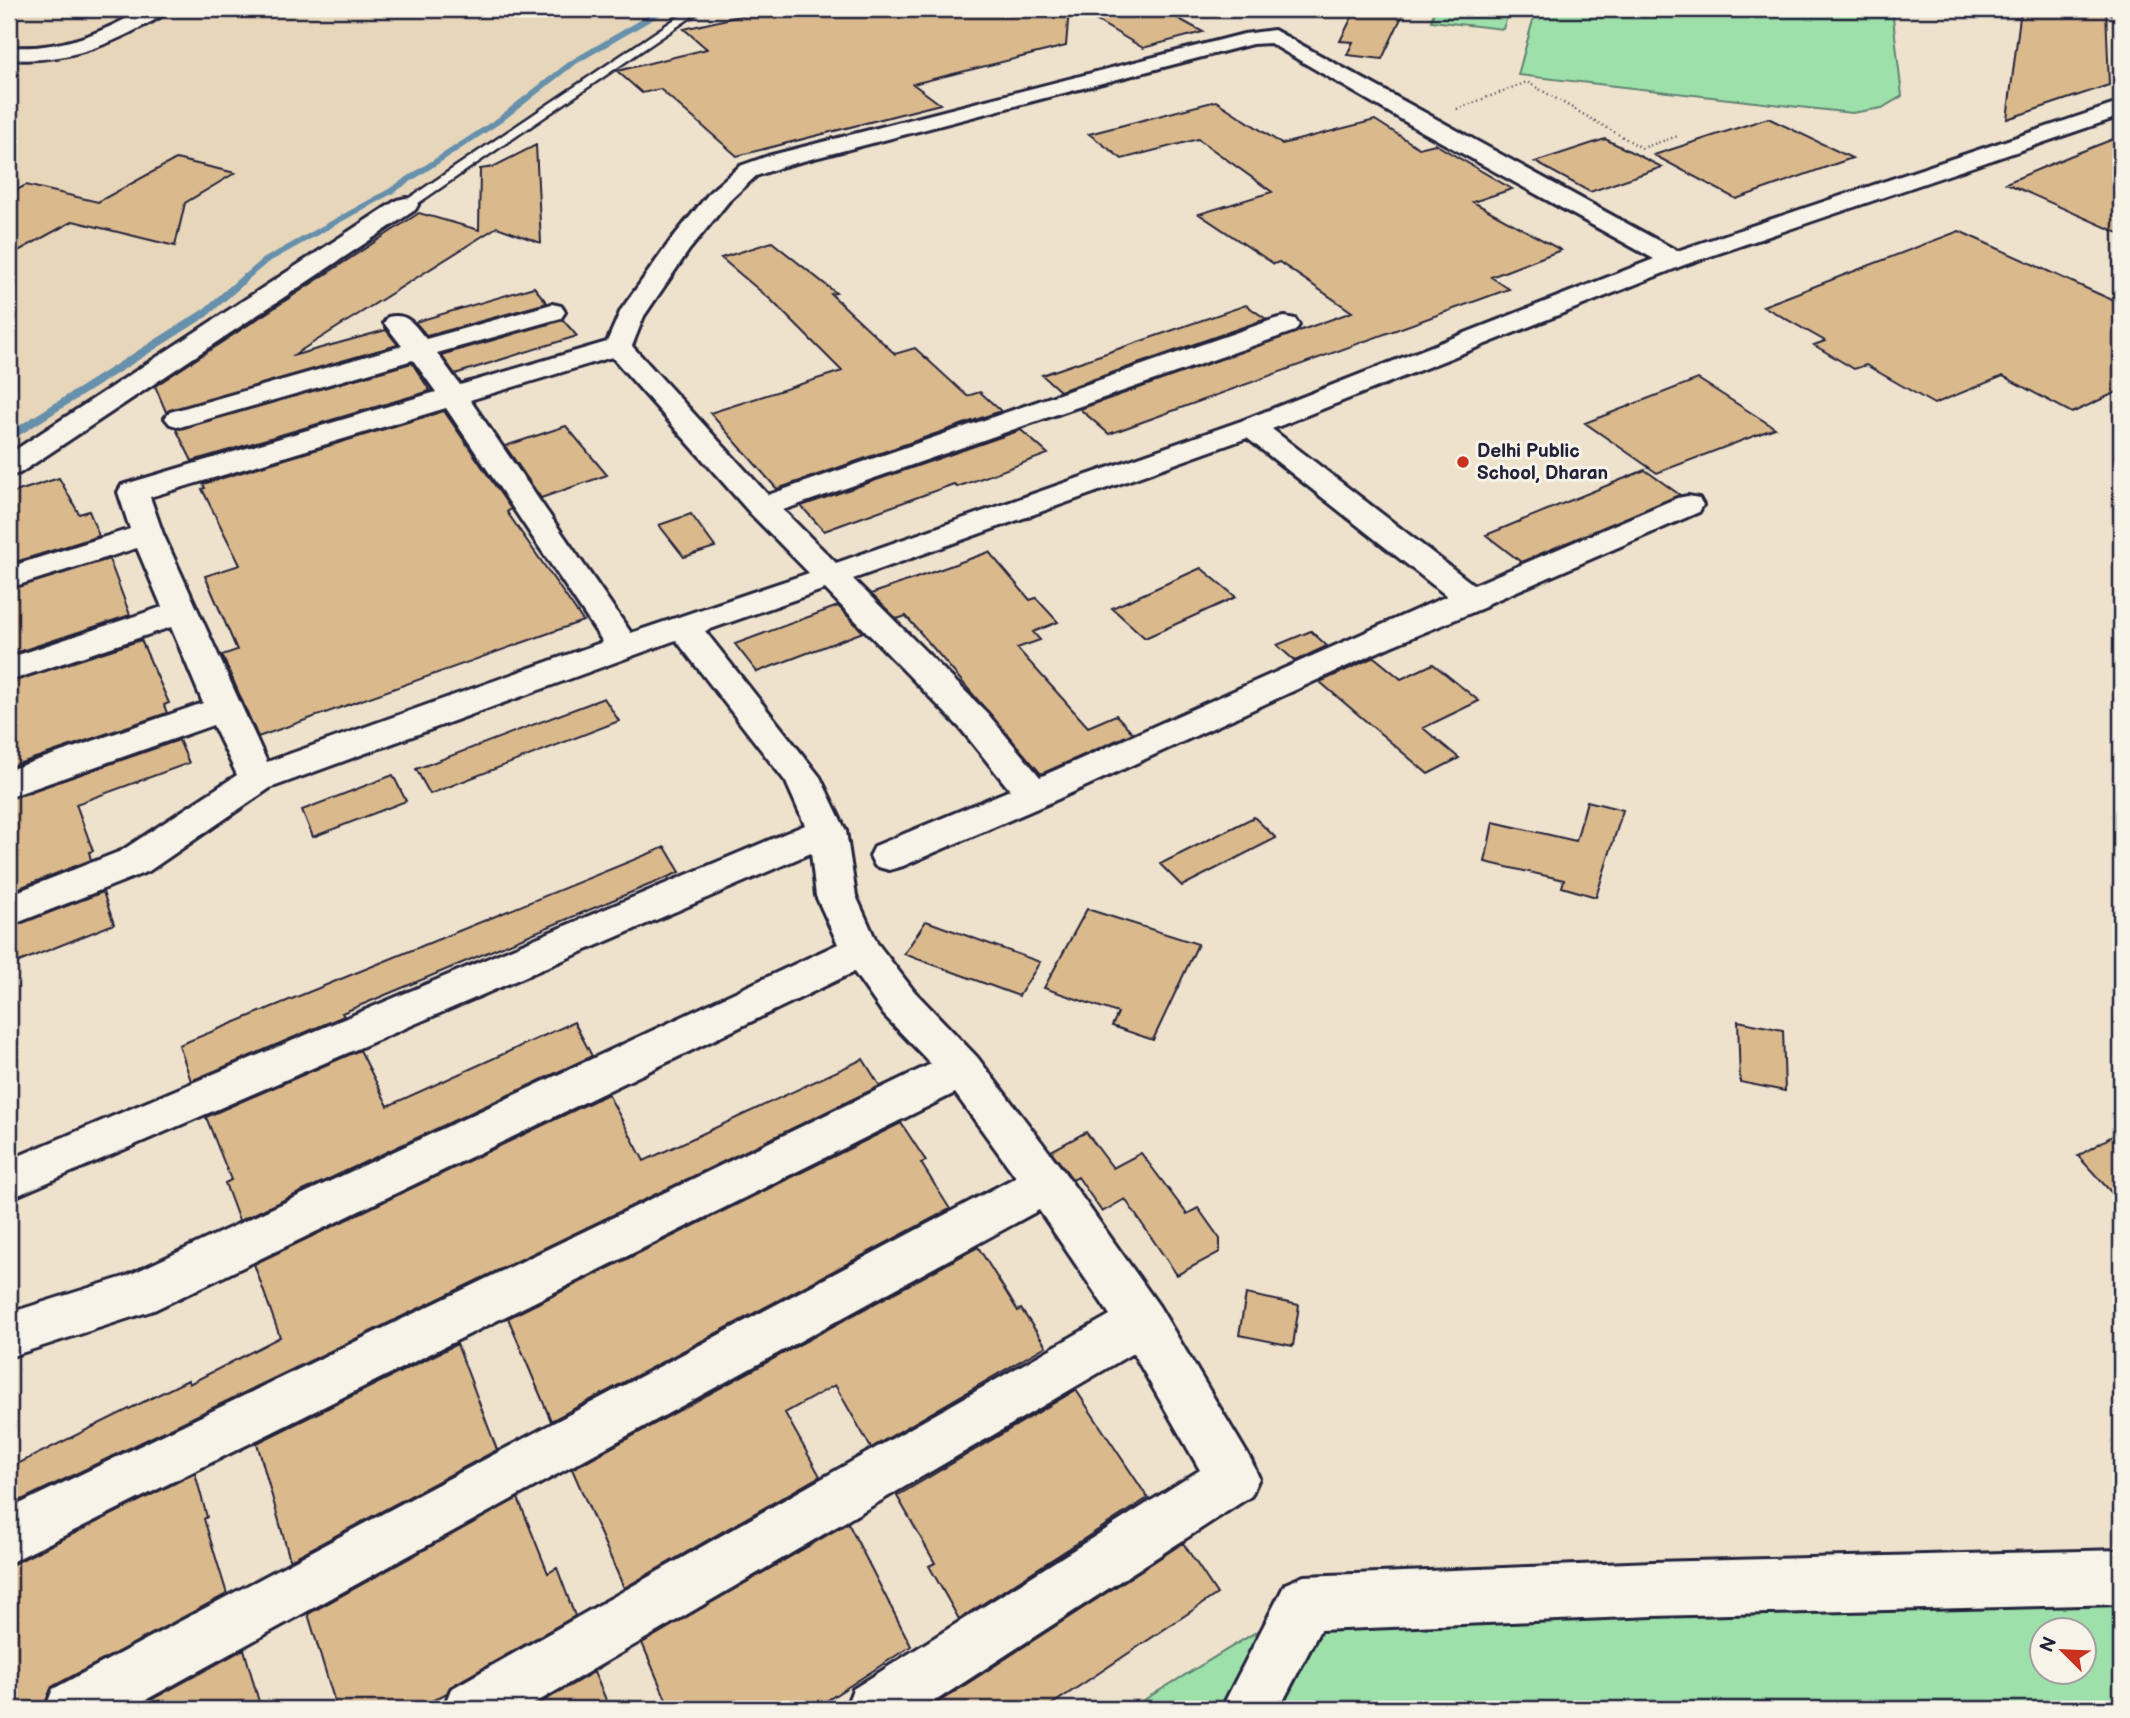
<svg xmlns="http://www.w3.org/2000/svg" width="2130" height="1718" viewBox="0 0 2130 1718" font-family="'Balsamiq Sans',sans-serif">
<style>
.built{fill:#e8d6ba}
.green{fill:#9de0aa;stroke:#608172;stroke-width:2;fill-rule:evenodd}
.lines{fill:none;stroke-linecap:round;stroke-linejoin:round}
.stream-far1{stroke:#6690ab;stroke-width:6}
.stream{stroke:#6690ab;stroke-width:8}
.building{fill:#dab98d;stroke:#22223b;stroke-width:2}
.lane-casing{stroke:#22223b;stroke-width:5}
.street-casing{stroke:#22223b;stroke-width:6}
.path{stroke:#22223b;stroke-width:2.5;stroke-dasharray:1 3.5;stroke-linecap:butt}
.lane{fill:#f7f3e8;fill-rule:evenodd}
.street{fill:#f7f3e8;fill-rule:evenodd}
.poi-dot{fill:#c8321e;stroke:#f7f3e8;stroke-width:2.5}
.labels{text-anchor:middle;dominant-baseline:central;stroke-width:6;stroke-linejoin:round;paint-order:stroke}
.far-poi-label{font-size:19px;font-weight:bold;fill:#22223b;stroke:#f7f3e8;text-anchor:start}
</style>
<rect width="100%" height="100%" fill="#eee2cd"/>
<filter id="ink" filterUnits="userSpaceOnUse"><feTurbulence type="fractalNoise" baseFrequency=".0143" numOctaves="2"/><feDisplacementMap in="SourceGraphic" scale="14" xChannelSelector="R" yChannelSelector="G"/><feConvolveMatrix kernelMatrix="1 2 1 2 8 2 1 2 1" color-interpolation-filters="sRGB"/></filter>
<g filter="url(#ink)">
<path class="built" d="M9 9H697L406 205 9 467Z"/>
<path class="green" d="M1435 9 1508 14 1503 29 1431 21Z
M1536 9H1892L1902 96 1882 108 1852 113 1518 75Z
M2121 1577V1709H1129L1304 1603 1653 1589ZM2042 1630H2084V1672H2042Z"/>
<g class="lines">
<path class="stream-far1" d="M243 280 265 261 391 191 498 121 572 63 665 9"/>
<path class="stream" d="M9 437 205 313 245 278"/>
</g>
<path class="building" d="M770 9H1069L1066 46 913 84 940 104 737 156 660 89 642 93 617 71 707 49 684 29Z
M1077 9H1161L1203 32 1143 48Z
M1356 9 1404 12 1382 59 1347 55 1353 42 1340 41Z
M2021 9H2106L2109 85 2007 119Z
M1216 101 1282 144 1375 120 1419 148 1435 144 1512 189 1473 202 1561 250 1491 277 1509 289 1109 434 1080 409 1352 312 1279 262 1274 264 1199 214 1272 192 1198 139 1122 159 1089 134Z
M1768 118 1852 158 1736 199 1654 155Z
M2121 136V234L2006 183 2070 156Z
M1605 139 1662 167 1590 192 1535 162Z
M536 145 541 243 497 227 292 356 386 330 398 345 166 412 155 386 419 213 479 230 480 169 493 167Z
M176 159 235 173 185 203 175 246 73 221 9 256V194L26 185 98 202Z
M1959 231 2121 304V390L2072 413 2003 376 1934 404 1866 365 1854 369 1814 345 1825 341 1763 306Z
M772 242 836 293 831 294 895 354 915 348 967 396 980 392 1001 411 777 489 710 413 842 371 771 300 721 258Z
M534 287 547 303 427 336 415 322Z
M1246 305 1266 319 1060 391 1042 375Z
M563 320 577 336 455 374 441 355Z
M412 363 430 391 192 461 176 429Z
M1698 379 1775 428 1657 473 1585 423Z
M444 411 511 509 507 512 583 621 258 737 222 655 237 650 205 576 240 565 202 489 205 488 203 484Z
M566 426 607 475 541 498 505 446Z
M1021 430 1048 454 957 487 954 484 824 531 801 506Z
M1645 470 1680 495 1521 562 1486 535Z
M59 478 79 514 89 511 99 536 9 564V494Z
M691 514 715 547 684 557 659 525Z
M989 552 1030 600 1036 598 1058 622 1033 632 1040 640 1017 648 1088 727 1116 715 1133 733 1041 774 906 616 897 619 871 594Z
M109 559 130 615 9 655V590Z
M1201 568 1236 597 1145 638 1112 608Z
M838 606 863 632 757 672 735 644Z
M1311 631 1327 646 1295 661 1277 645Z
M141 640 169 703 164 705 167 713 9 767V683Z
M1374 657 1401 679 1433 664 1479 701 1423 728 1459 758 1428 774 1320 682Z
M604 698 619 721 430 794 416 769Z
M179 740 189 763 76 804 93 851 89 852 91 860 9 892V799Z
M393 775 406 801 313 837 302 810Z
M1587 801 1623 810 1596 897 1562 887 1564 880 1485 862 1493 822 1576 841Z
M1254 817 1276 838 1182 886 1160 864Z
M665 847 680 872 342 1013 344 1016 191 1081 179 1045Z
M103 892 114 924 9 966V928Z
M1087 909 1198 944 1153 1040 1112 1026 1118 1013 1044 988Z
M926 921 1040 962 1019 996 904 954Z
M1738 1021 1783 1030 1785 1091 1740 1082Z
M574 1022 592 1056 239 1221 225 1183 231 1180 206 1117 360 1050 388 1106Z
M863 1059 880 1086 9 1506V1468L188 1380 189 1384 280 1337 254 1264 608 1094 644 1161Z
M901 1123 926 1161 921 1163 950 1209 551 1421 508 1318Z
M2121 1131V1203L2078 1156Z
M1086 1132 1113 1168 1141 1153 1187 1214 1198 1208 1220 1239V1252L1177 1275 1125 1199 1102 1212 1078 1177 1073 1180 1051 1151Z
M978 1247 1018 1311 1021 1309 1046 1346 871 1448 835 1385 785 1413 820 1476 624 1588 572 1469Z
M1246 1294 1299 1305 1293 1346 1239 1335Z
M457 1344 497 1450 290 1560 257 1443Z
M1076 1390 1148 1498 959 1619 929 1566 935 1563 897 1496Z
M195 1473 207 1517 204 1519 227 1594 52 1687 43 1709H9V1566Z
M518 1498 548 1573 557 1568 575 1616 450 1687 447 1693 417 1709H337L308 1614Z
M848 1523 911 1646 814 1709H670L642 1643Z
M1183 1543 1217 1594 1045 1709H928Z
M244 1649 261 1709H134Z
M594 1672 610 1709H530Z"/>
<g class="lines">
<g class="lane-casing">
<path id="lane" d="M690 9H703L411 208 406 209 399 205Z"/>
</g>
<g class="street-casing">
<path id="street" d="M144 9H168C162 18 150 22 141 27 99 50 56 63 9 59V47C60 50 100 34 144 9Z
M2109 9H2121V15L2112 13Z
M1274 30 1677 251 2121 102V116L1684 265 1272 429 1474 585 1677 498 1688 496 1699 498 1703 505 1699 512 1487 604 1485 607 1391 646 1047 804 903 866 889 870 875 866 870 856 875 846 1010 790 961 729 825 589 705 631 820 777 846 831 856 896 877 943 914 991 977 1057 1062 1169 1159 1306 1251 1460 1259 1478 1251 1496 923 1709H845L853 1689 1200 1470 1133 1353 525 1709H443L451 1689 1110 1315 1039 1210 129 1709H45L53 1689 1016 1177 955 1093 9 1563V1509L931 1064 884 1015 854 972 154 1310 9 1357V1313L127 1276 838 944 816 896 811 853 9 1199V1160L805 825 786 782 676 640 270 788 149 871 9 926V895L121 851 237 775 213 725 9 797V770L203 703 171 627 9 681V658L162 607 137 548 9 588V567L130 529 118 492 122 485 436 392 413 360 180 427 170 424 165 418 170 412 402 346 384 323 388 317C408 312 414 325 426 339L552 304 561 306 565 312 561 318 437 353 460 385 607 342 621 310 671 240 711 191 740 166 768 156 1244 34ZM1270 43 1416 128 1654 259 1241 421 836 563 783 510 1295 331 1299 325 1295 319 1285 317 1275 319 768 495 632 346 644 316 689 250 729 201 756 176 784 166 1252 44ZM612 357 751 514 809 573 631 633 470 400ZM446 408 603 642 267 762 163 534 150 497ZM1247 438 1447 596 1040 777 987 713 853 579Z
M406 198 415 200 418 205 415 210 20 473 9 476V454L397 200Z
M2121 1550V1604L1653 1616 1320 1630 1279 1709H1221L1285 1584 1304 1576 1653 1562Z"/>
</g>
<path class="path" d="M1457 109 1527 82 1642 148 1678 136"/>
<use href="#lane" class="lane"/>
<use href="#street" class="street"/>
</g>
</g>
<circle class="poi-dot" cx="1463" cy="462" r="7"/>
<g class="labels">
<g class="far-poi-label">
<text x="1477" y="451">Delhi Public<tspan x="1477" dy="22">School, Dharan</tspan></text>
</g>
</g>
<rect width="2130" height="1718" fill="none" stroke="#f7f3e8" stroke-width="35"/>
<rect x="18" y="18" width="2095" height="1683" fill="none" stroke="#22223b" stroke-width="2.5" filter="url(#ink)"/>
<g transform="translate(2063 1651) rotate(294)"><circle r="33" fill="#f7f3e8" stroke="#a29fa3" stroke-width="2"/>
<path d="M0-5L12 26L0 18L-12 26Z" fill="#c8321e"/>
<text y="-10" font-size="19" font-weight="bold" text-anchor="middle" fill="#22223b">N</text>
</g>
</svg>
